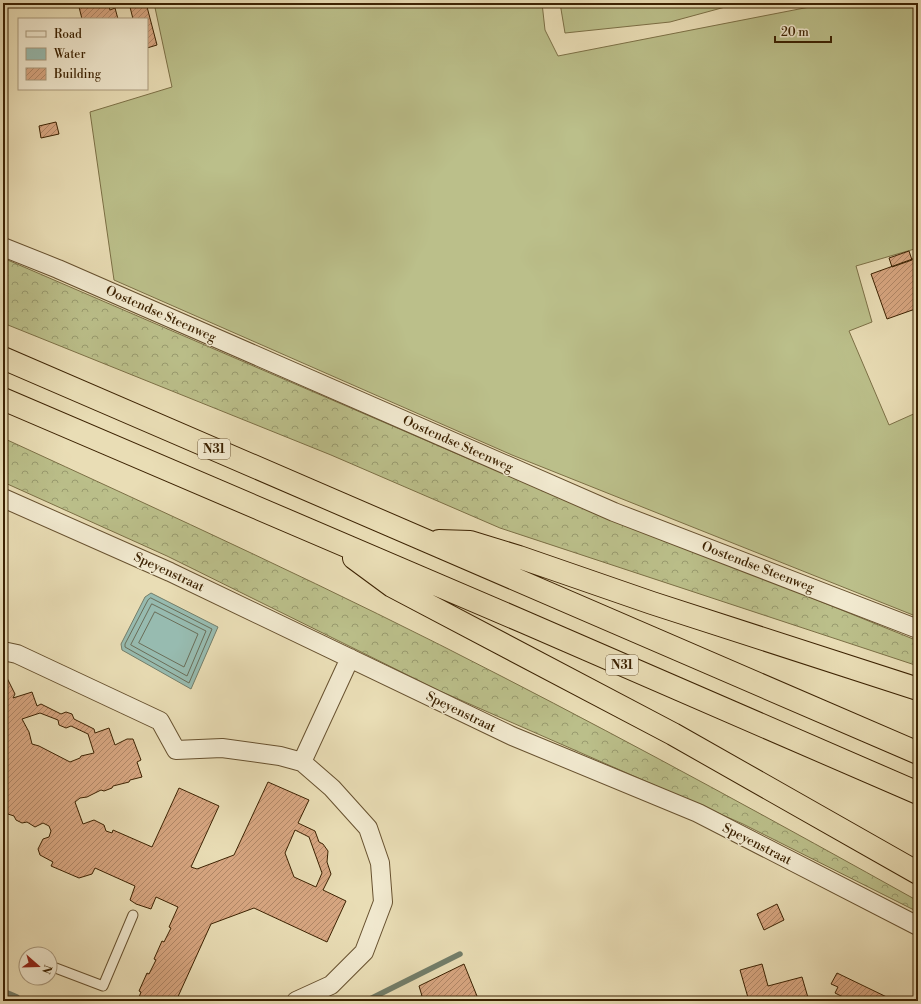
<svg xmlns="http://www.w3.org/2000/svg" width="921" height="1004" viewBox="0 0 921 1004" font-family="'Libre Bodoni',serif">
<style>
.grass{fill:#bbbf8a;stroke:#7c7046}
.forest{fill:url(#forest-crowns);stroke:#7c7046}
.water{fill:#97bbb0;stroke:#737e6a}
.lines{fill:none;stroke-linecap:round;stroke-linejoin:round}
.shore{stroke:#6a6e59;stroke-width:1}
.stream{stroke:#737e6a;stroke-width:5.5}
.building{fill:url(#building-hatch);stroke:#3c2202;fill-rule:evenodd}
.lane-casing{stroke:#67512f;stroke-width:11}
.street-casing{stroke:#67512f;stroke-width:20}
.highway-casing{stroke:#3c2202;stroke-width:24}
.lane{stroke:#f1e9cf;stroke-width:9}
.street{stroke:#f1e9cf;stroke-width:18}
.highway{stroke:#e9ddb5;stroke-width:22}
.labels{text-anchor:middle;dominant-baseline:central;stroke-width:3;stroke-linejoin:round;paint-order:stroke}
.shield{fill:#f1e9cf;stroke:#725e40;stroke-width:1}
.shield-label{font-size:12px;font-weight:bold;fill:#3c2202}
.street-label{font-size:13px;fill:#3c2202;stroke:#f1e9cf}
</style>
<defs>
<pattern id="forest-crowns" width="20" height="18" patternUnits="userSpaceOnUse"><rect width="20" height="18" fill="#bbbf8a"/><path d="M2 6a3 3 0 1 1 6 0M12 15a3 3 0 1 1 6 0" fill="none" stroke="#999b6f"/></pattern>
<pattern id="building-hatch" width="6" height="6" patternUnits="userSpaceOnUse"><rect width="6" height="6" fill="#d7a681"/><path d="M-1 1l2-2M0 6l6-6M5 7l2-2" fill="none" stroke="#b08767"/></pattern>
</defs>
<rect width="100%" height="100%" fill="#e9ddb5"/>
<filter id="stains"><feTurbulence type="fractalNoise" baseFrequency=".005" numOctaves="4"/><feColorMatrix values="0 0 0 0 .2 0 0 0 0 .09 0 0 0 0 .02 0 0 0 .5 -.17"/></filter>
<radialGradient id="worn" r=".72"><stop offset=".6" stop-color="#630" stop-opacity="0"/><stop offset="1" stop-color="#630" stop-opacity=".3"/></radialGradient>
<path class="grass" d="M154 3H542L545 30 558 56 830 3H918V248L856 266 872 322 849 331 889 425 918 412V617L512 455 114 280 90 112 172 87Z
M560 3H740L670 22 565 33Z"/>
<path class="forest" d="M3 258 469 459 918 641V666L500 528 331 455 3 323Z
M3 438C170 515 337 591 501 676 641 748 780 824 918 901V912L743 824 440 691 167 556 3 482Z"/>
<path class="water" d="M151 593 218 627 191 689 122 650 121 644 145 597Z"/>
<g class="lines">
<path class="shore" d="M151 598 212 629 189 683 125 647V644L148 600Z
M152 604 206 631 187 676 131 645Z
M155 612 198 634 184 667 139 643Z"/>
<path class="stream" d="M3 991 17 997
M366 1001 460 954"/>
</g>
<path class="building" d="M78 3H108L110 10 115 8 118 19H82Z
M129 3H146L157 45 147 48V19H133Z
M56 122 59 134 41 138 39 126Z
M909 251 912 260 892 267 889 258Z
M918 257V308L887 319 871 274Z
M7 678 15 694 13 698 32 692 37 706 41 704 61 714 66 712 72 714 74 719 94 729 95 733 109 728 115 745 127 739H133L141 760 137 762 142 777 130 780 129 782 113 786 112 788 104 791 101 790 87 797 80 798 75 802 83 824 94 820 104 825 106 831 112 833 113 830 152 847 179 788 219 806 191 867 197 869 234 855 268 782 309 800 298 823 315 831 319 842 323 844 328 851 327 862 331 874 323 890 346 901 327 942 254 908 211 924 176 1001 138 1000 141 992 139 991 147 973 149 974 156 960 154 959 162 941 164 942 171 928 169 927 178 907 156 897 151 909 136 904 130 900 135 886 95 868 92 874 79 878 51 866 53 862 40 855 38 849 43 839 49 837 51 831 49 826 43 823 35 827 27 822 22 823 16 820 14 816 5 813 3 805V680ZM40 713 58 720 59 725 66 728 71 726 88 734 94 753 81 756 80 758 70 762 39 746 32 744 29 732 22 719ZM295 830 309 837 322 873 316 887 294 877 285 853Z
M777 904 784 920 764 930 757 914Z
M464 964 479 1001H404L422 996 419 986Z
M762 964 768 986 802 977 809 1001H749L740 970Z
M837 973 895 1001H844L845 998 835 993 838 987 831 984Z"/>
<g class="lines">
<g class="lane-casing">
<path id="lane" d="M53 967 103 986 133 915"/>
</g>
<g class="street-casing">
<path id="street" d="M3 247 58 269 614 512 918 629
M3 498 170 572 512 736 698 813 918 926
M3 651 17 654 160 721 176 750 222 748 280 756 302 762
M296 1001 331 985 364 952 383 902 380 863 368 828 332 788 302 762 350 658"/>
</g>
<g class="highway-casing">
<path id="highway" d="M3 358 918 753
M3 399 524 622 918 793
M439 541 470 542 519 557 652 603 918 689
M354 558 392 586 673 734 918 873"/>
</g>
<use href="#lane" class="lane"/>
<use href="#street" class="street"/>
<use href="#highway" class="highway"/>
</g>
<g class="labels">
<g class="shield">
<rect x="198" y="439" width="32" height="20" rx="3"/>
<rect x="606" y="655" width="32" height="20" rx="3"/>
</g>
<g class="shield-label">
<text x="214" y="449">N31</text>
<text x="622" y="665">N31</text>
</g>
<g class="street-label">
<text transform="translate(161 314) rotate(24)">Oostendse Steenweg</text>
<text transform="translate(458 444) rotate(24)">Oostendse Steenweg</text>
<text transform="translate(758 567) rotate(21)">Oostendse Steenweg</text>
<text transform="translate(169 572) rotate(25)">Speyenstraat</text>
<text transform="translate(461 712) rotate(26)">Speyenstraat</text>
<text transform="translate(757 844) rotate(27)">Speyenstraat</text>
</g>
</g>
<rect width="921" height="1004" fill="none" stroke="#e9ddb5" stroke-width="16"/>
<rect x="4" y="4" width="913" height="996" fill="none" stroke="#3c2202" stroke-width="2"/>
<rect x="8" y="8" width="905" height="988" fill="none" stroke="#3c2202"/>
<rect x="18" y="18" width="130" height="72" fill="#f1e9cf" stroke="#a9997d"/>
<rect x="26" y="31" width="20" height="6" fill="#f1e9cf" stroke="#a9997d"/>
<text x="54" y="38" font-size="12" fill="#3c2202">Road</text>
<rect x="26" y="48" width="20" height="12" fill="#97bbb0" stroke="#a9997d"/>
<text x="54" y="58" font-size="12" fill="#3c2202">Water</text>
<rect x="26" y="68" width="20" height="12" fill="url(#building-hatch)" stroke="#a9997d"/>
<text x="54" y="78" font-size="12" fill="#3c2202">Building</text>
<g transform="translate(38 966) rotate(110)"><circle r="19" fill="#f1e9cf" stroke="#a9997d"/>
<path d="M0-3L7 15L0 10L-7 15Z" fill="#8f2418"/>
<text y="-6" font-size="11" font-weight="bold" text-anchor="middle" fill="#3c2202">N</text>
</g>
<path d="M775 36v6h56v-6" fill="none" stroke="#3c2202" stroke-width="2"/>
<text x="781" y="36" font-size="12" fill="#3c2202" stroke="#f1e9cf" stroke-width="3" paint-order="stroke">20 m</text>
<rect width="100%" height="100%" filter="url(#stains)"/>
<rect width="100%" height="100%" fill="url(#worn)"/>
</svg>
